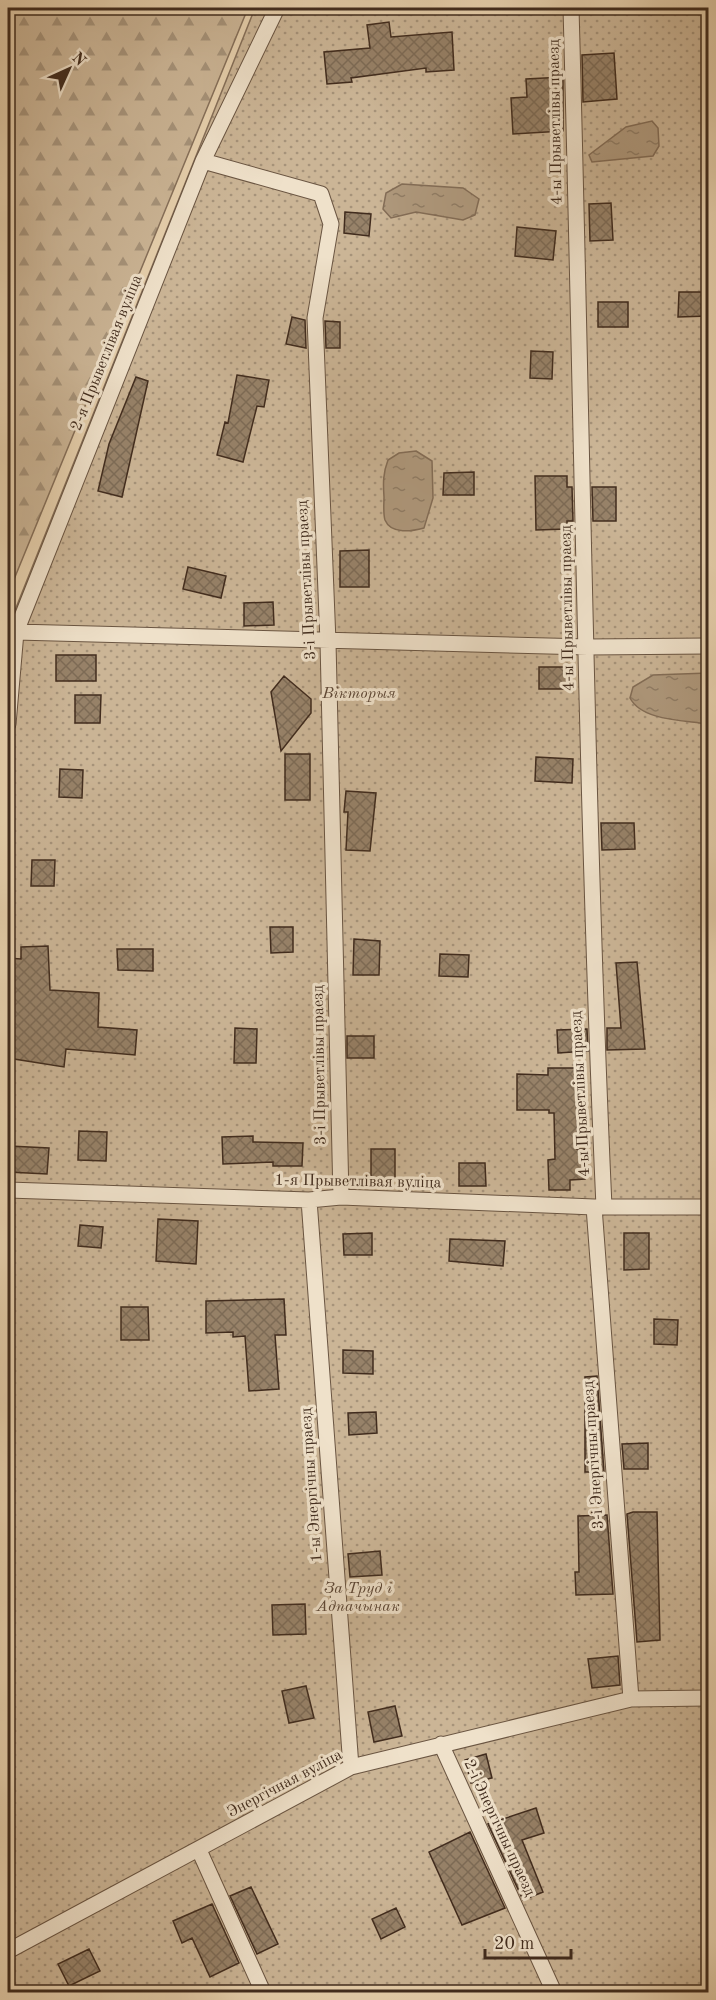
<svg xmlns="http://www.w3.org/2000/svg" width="716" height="2000" viewBox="0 0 716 2000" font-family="'Old Standard TT',serif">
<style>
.forest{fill:url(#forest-firs);stroke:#86705a;stroke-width:1.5}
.garden{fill:url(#garden-dots);stroke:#86705a;stroke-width:1.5}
.water{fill:url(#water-ripples);stroke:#836d57;stroke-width:1.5}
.building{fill:url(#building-cross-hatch);stroke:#412c1e;stroke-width:1.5}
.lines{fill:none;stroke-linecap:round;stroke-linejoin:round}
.service-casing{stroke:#6a5542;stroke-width:17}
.service{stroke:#efe1ca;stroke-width:15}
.labels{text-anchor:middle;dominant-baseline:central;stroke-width:6;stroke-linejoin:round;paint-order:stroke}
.street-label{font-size:16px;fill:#412c1e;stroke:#efe1ca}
.park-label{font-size:16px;font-style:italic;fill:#5d4736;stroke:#efe1ca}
</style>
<defs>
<pattern id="forest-firs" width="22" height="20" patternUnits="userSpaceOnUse" patternTransform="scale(1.5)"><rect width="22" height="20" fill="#cbb596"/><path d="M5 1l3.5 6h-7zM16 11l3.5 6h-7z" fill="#a6937a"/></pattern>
<pattern id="garden-dots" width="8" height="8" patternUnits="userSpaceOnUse" patternTransform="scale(1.5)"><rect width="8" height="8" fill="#cbb596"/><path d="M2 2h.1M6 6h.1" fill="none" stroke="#a6937a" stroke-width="1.8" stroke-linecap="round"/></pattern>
<pattern id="water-ripples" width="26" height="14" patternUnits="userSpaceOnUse" patternTransform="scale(1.5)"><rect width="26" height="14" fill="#af997d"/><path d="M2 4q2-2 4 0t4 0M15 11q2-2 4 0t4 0" fill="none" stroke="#907d66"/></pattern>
<pattern id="building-cross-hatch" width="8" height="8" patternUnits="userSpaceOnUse" patternTransform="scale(1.5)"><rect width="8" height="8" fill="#978269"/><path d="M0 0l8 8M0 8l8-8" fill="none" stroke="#7d6b56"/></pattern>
</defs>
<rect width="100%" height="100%" fill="#e7d1ae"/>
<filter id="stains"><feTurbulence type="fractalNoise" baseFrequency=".00333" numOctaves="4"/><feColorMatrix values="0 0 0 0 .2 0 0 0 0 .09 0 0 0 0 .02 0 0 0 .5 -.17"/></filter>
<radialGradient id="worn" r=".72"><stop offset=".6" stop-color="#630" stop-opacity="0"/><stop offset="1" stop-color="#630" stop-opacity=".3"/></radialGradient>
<path class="forest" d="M8 8H248L8 594Z"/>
<path class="garden" d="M255 8H708V1992H8V628Z"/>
<path class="water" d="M652 121 658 128 659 146 653 156 592 162 589 155 626 127Z
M402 184 463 188 479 199 475 215 463 220 416 212 391 218 383 209 386 193Z
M416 451 432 461 433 498 424 528C413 531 391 535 385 520 383 514 384 503 384 497 383 483 383 473 388 460L399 453Z
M708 673V724C684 720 642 721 630 698L633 687 653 675Z"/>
<path class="building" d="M389 22 391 37 452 32 454 70 426 72V68L351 78 352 82 327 84 324 52 370 48 367 25Z
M614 53 617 99 583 102 582 55Z
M563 77V131L513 134 511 98 527 97 526 79Z
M611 203 613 240 590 241 589 204Z
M345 212 371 214 369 236 344 233Z
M517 227 556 231 553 260 515 256Z
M679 292H708V316L678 317Z
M598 302H628V327H598Z
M292 317 305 320 306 348 286 344Z
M325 321 340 322V348H326Z
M531 351 553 352 552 379 530 378Z
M237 375 269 380 264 407 257 406 243 462 217 455 225 422 228 423Z
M136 377 148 381 122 497 98 491 109 444Z
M474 472V495H443L444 473Z
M535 476H567V487H572L573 521H567V529L536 530Z
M592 487H616V521H593Z
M369 550V587H340V551Z
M188 567 226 576 221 598 183 589Z
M273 602 274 625 244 626V603Z
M56 655H96V681H56Z
M539 667H570V689H539Z
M284 676 311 699V713L281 751 271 692Z
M75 695H101L100 723H75Z
M285 754H310V800H285Z
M536 757 573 759 572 783 535 781Z
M60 769 83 770 82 798 59 797Z
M346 791 376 793 370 851 346 850 348 812H344Z
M601 823H634L635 849 602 850Z
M32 860H55L54 886H31Z
M270 927H293V952L271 953Z
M354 939 380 941 379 975H353Z
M48 946 50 990 99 993 98 1027 137 1030 135 1055 66 1049 64 1067 8 1058V958L21 959V947Z
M117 949H153V971L118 970Z
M440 954 469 955 468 977 439 976Z
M637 962 645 1049 607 1050V1028H621L616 963Z
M235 1028 257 1029 256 1063H234Z
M587 1029 588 1051 558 1053 557 1030Z
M347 1036H374V1058H347Z
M548 1068H576L577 1149H585V1179L570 1180V1190H549L548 1160 555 1159 554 1113H549V1110H517V1074L548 1075Z
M79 1131 107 1132 106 1161 78 1160Z
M253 1136V1142L303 1143 302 1166H273V1162L223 1164 222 1137Z
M9 1146 49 1148 47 1174 8 1172Z
M371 1149H395V1179H371Z
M459 1163H485L486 1186H459Z
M158 1219 198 1221 196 1264 156 1261Z
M80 1225 103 1227 101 1248 78 1246Z
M372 1233V1255H344L343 1234Z
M624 1233H649V1269L624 1270Z
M450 1239 505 1241 503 1266 449 1261Z
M284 1299 286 1335H275L279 1389 249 1391 245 1336 233 1337V1332L206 1333V1301Z
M121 1307H148L149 1340H121Z
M654 1319 678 1320 677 1345 654 1344Z
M343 1350 373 1351V1374L343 1373Z
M597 1376 604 1472H585V1377Z
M376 1412 377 1433 349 1435 348 1413Z
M648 1443V1469H624L622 1444Z
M633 1512H657L660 1640 637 1642 627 1514Z
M607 1515 613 1594 576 1595 575 1572H579L578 1516Z
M380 1551 382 1575 350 1577 348 1554Z
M305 1604 306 1634 273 1635 272 1605Z
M618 1656 620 1685 592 1688 588 1659Z
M306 1686 314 1718 289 1723 282 1691Z
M395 1706 402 1736 374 1742 368 1712Z
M486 1754 492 1778 471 1783 465 1760Z
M536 1808 544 1833 522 1840 543 1892 523 1900 488 1824Z
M470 1832 505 1908 462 1925 429 1852Z
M251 1887 278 1944 257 1954 230 1896Z
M212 1904 239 1963 210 1977 192 1938 182 1943 173 1921Z
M396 1908 405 1927 381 1939 372 1919Z
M89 1949 100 1971 69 1986 58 1964Z"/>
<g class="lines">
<g class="service-casing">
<path id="service" d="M571 8C582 407 586 807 604 1207
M203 161 321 194 331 224 315 318 328 642 341 1197
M16 632 588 647 708 646
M8 724 16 632 203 161 277 8
M8 1190 309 1200 341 1197 594 1207H708
M309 1200 351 1767
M594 1207 631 1699
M441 1744 554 1992
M199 1850 263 1992
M8 1951 351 1767 631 1699 708 1698"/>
</g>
<use href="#service" class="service"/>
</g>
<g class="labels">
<g class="street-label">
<text transform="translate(556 122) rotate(-91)">4-ы Прыветлівы праезд</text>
<text transform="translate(107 353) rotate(-68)">2-я Прыветлівая вуліца</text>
<text transform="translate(307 580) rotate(-93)">3-і Прыветлівы праезд</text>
<text transform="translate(568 608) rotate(-91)">4-ы Прыветлівы праезд</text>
<text transform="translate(320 1065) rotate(-91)">3-і Прыветлівы праезд</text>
<text transform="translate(581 1094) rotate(-93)">4-ы Прыветлівы праезд</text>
<text transform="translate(358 1182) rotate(1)">1-я Прыветлівая вуліца</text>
<text transform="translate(594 1455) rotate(-94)">3-і Энергічны праезд</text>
<text transform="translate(312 1485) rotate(-94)">1-ы Энергічны праезд</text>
<text transform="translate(285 1784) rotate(-28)">Энергічная вуліца</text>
<text transform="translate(499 1828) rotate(65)">2-і Энергічны праезд</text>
</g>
<g class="park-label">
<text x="359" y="694">Вікторыя</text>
<text x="358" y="1589">За Труд і<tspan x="358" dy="18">Адпачынак</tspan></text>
</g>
</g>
<rect width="716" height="2000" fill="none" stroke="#e7d1ae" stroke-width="30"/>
<rect x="9" y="9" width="698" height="1982" fill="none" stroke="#412c1e" stroke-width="3"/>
<rect x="15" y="15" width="686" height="1970" fill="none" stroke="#412c1e" stroke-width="1.5"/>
<g transform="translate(69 69) rotate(45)" stroke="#efe1ca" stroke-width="4.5" paint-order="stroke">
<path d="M0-4.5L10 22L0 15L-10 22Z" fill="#412c1e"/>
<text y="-9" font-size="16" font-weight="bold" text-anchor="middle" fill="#412c1e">N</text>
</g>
<path d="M485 1949v9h86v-9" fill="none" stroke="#412c1e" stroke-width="3"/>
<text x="494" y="1949" font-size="18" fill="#412c1e" stroke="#efe1ca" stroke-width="4.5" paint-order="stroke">20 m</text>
<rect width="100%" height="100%" filter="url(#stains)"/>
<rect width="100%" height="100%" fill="url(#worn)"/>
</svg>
